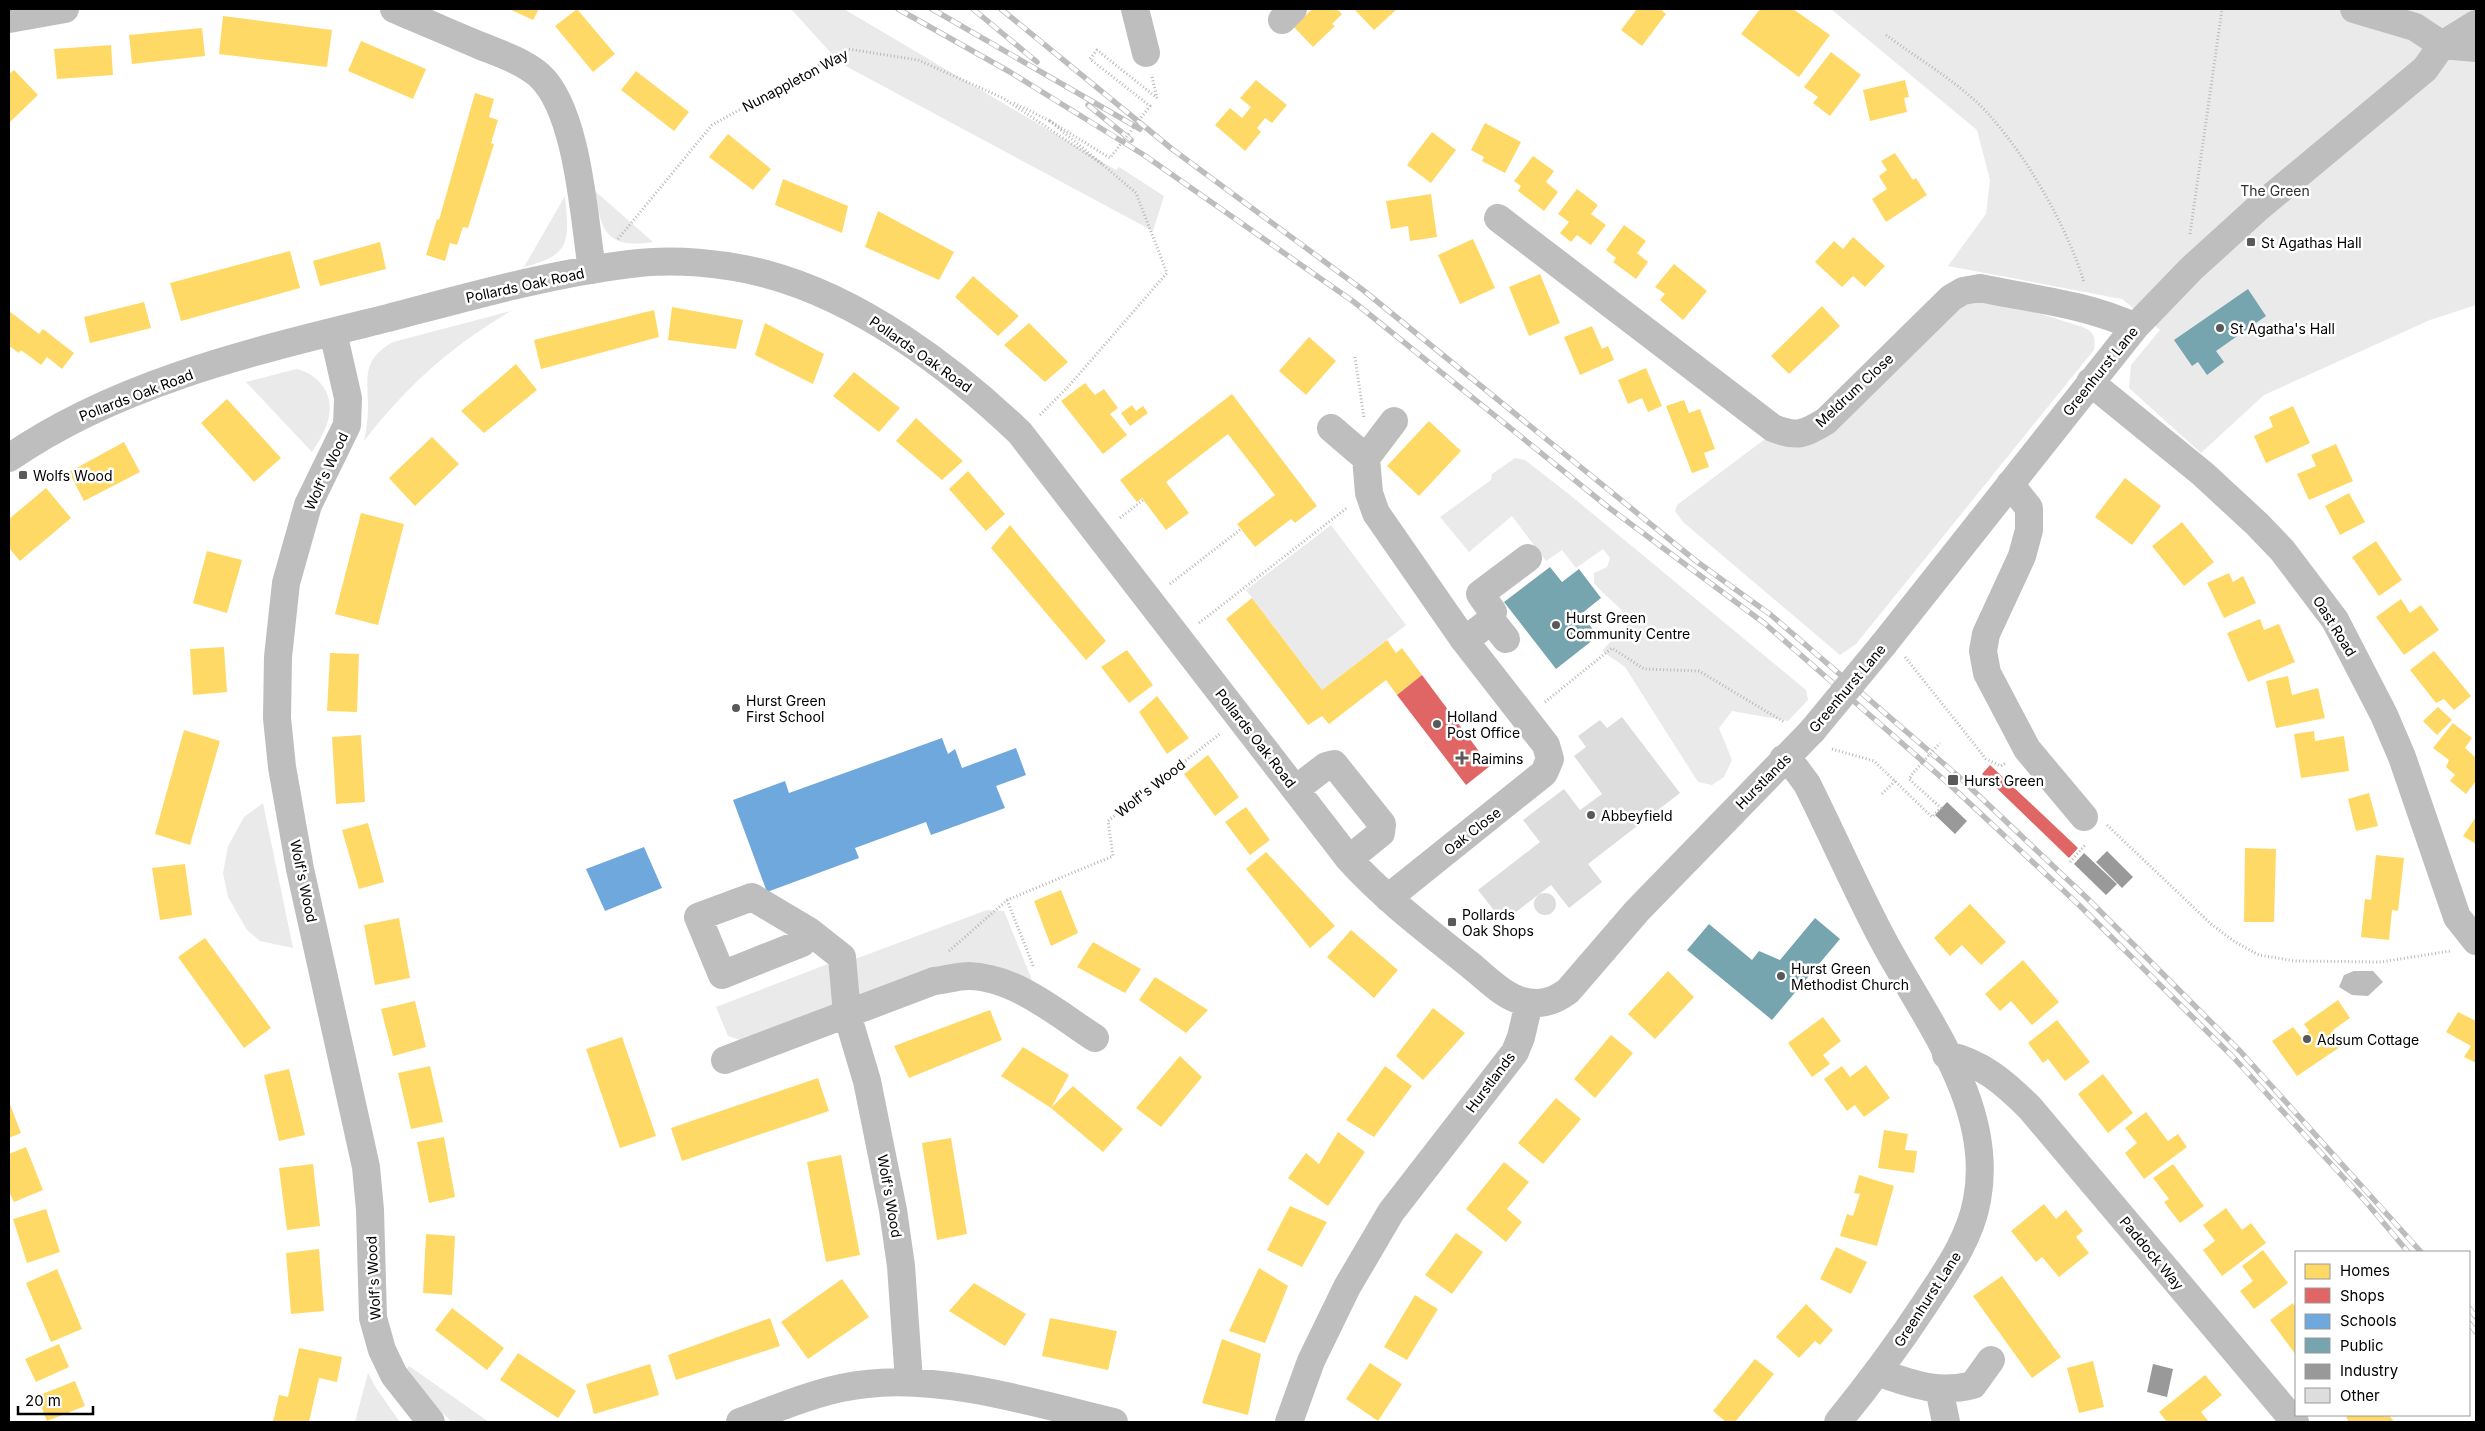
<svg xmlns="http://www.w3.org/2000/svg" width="2485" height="1431" viewBox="0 0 2485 1431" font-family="Inter,sans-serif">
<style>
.green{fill:#eaeaea}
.water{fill:#bcbcbc}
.homes{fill:#ffd966}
.shops{fill:#e06666}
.schools{fill:#6fa8dc}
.public{fill:#76a5af}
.industry{fill:#999}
.building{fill:#ddd}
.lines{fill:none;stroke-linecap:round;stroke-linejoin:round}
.path{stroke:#b8b8b8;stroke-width:3;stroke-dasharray:1 2.5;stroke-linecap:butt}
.minor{stroke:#bebebe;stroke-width:28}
.rail-casing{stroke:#bdbdbd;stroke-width:5.5}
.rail{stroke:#fff;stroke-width:4;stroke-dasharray:11;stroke-linecap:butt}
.path-bridge{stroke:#b8b8b8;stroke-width:3;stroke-dasharray:1 2.5;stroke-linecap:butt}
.minor-bridge{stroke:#bebebe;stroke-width:28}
.poi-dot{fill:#595959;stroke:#fff;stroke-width:2}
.labels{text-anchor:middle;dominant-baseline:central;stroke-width:5;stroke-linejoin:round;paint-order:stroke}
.street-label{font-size:14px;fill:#000;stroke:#fff}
.park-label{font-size:14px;fill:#303030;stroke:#fff}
.poi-label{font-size:14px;fill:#000;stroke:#fff;text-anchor:start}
</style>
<rect width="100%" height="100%" fill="#fff"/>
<path class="green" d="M791 9H844L1116 170 1119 167 1164 196 1153 231 840 63Z
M1831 9H2476V305L2430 320 2264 395 2201 453 2129 388 2131 365 2160 330 2122 299 1948 266 1986 214 1990 180 1977 130Z
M595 191 653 242C607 249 601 232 595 191Z
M565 196C569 241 572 255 524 267Z
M1995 300 2083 327C2094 332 2096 337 2094 350L1856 644 1840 655 1683 522 1675 511 1677 505 1769 436 1784 442 1956 306 1973 301Z
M511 311C450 347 408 385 364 441 366 430 368 420 368 409 368 378 361 360 393 342Z
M296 369C317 373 334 393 329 416 327 429 319 441 312 452L246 382Z
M1515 458 1525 460 1570 495 1806 690 1808 700 1788 721 1732 711 1719 728 1732 760 1724 777 1712 785 1698 782 1625 667 1602 651 1610 642 1626 631 1628 619C1619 604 1605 597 1594 583V573L1607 567 1610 558 1603 549 1576 568 1562 550 1546 561 1512 516 1469 552 1440 517 1491 480 1492 474Z
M1331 525 1406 625 1322 690 1246 590Z
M263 803 293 948 260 941 247 930 228 897 223 873 228 846 244 817Z
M987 910 1004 911 1032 980 990 964 962 963 744 1041 728 1036 716 1007 828 964 855 959Z
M409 1366 489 1422H452L425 1397 407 1368Z
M368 1373 376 1388 400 1422H355Z"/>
<path class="water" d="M2354 971H2373L2383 982 2368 996 2352 995 2339 987 2344 975Z"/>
<path class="homes" d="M509 9H539L533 20Z
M577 9 615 54 593 72 555 26Z
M1312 9H1337L1342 14 1332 24 1335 26 1313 47 1294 27Z
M1354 9H1397L1374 30Z
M1637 9H1664L1662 11 1666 14 1642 46 1621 30Z
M1760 9H1793L1830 35 1799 77 1741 34Z
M223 16 332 30 327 67 219 54Z
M202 28 205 56 132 64 129 35Z
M361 41 426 69 413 99 348 71Z
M111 45 113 75 57 79 54 49Z
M1831 52 1861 75 1830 116 1813 103 1818 97 1804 87Z
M14 70 38 95 9 123V74Z
M636 71 689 112 674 131 621 90Z
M1256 80 1287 105 1272 123 1265 118 1257 128 1261 132 1245 151 1215 125 1230 108 1242 118 1251 107 1240 98Z
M1905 80 1909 97 1904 98 1907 112 1870 121 1863 90Z
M475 93 494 99 489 117 498 120 491 143 494 144 468 228 463 227 457 245 450 243 445 261 426 255 437 219 439 220Z
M1485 123 1521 142 1505 173 1482 161 1484 157 1471 150Z
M1432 132 1456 150 1431 183 1407 165Z
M728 134 771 169 753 190 709 157Z
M1895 153 1913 180 1916 178 1927 195 1886 222 1872 199 1887 189 1879 176 1887 170 1881 161Z
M1533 156 1554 171 1546 182 1558 192 1544 211 1518 191 1521 186 1514 181Z
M783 179 848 206 842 233 775 205Z
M1577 189 1598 205 1591 214 1606 225 1591 245 1577 235 1571 242 1560 233 1569 222 1558 214Z
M1431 194 1437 237 1410 241 1408 226 1391 229 1386 201Z
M878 211 954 252 939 280 865 247Z
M1624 225 1646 241 1637 253 1648 262 1636 279 1613 262 1616 258 1606 250Z
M1853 237 1885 266 1865 287 1853 276 1842 287 1815 262 1834 241 1843 249Z
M1473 239 1495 288 1460 304 1438 255Z
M380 242 386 269 320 286 313 261Z
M290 251 300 288 181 321 170 283Z
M1674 264 1707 291 1683 320 1660 300 1665 294 1655 287Z
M1540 274 1560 323 1529 336 1509 287Z
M973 276 1019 316 998 336 955 297Z
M144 302 151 328 90 343 84 317Z
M1822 306 1840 326 1789 374 1771 356Z
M672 307 743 320 736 349 668 340Z
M654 310 659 337 541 369 534 340Z
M9 311 39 334 43 329 74 353 62 369 47 357 41 365 21 350 19 353 9 346Z
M765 323 824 354 813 384 755 355Z
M1029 323 1068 362 1045 382 1004 345Z
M1592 326 1602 349 1608 346 1614 360 1580 375 1564 337Z
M1309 337 1336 361 1306 395 1279 371Z
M516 364 537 390 484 433 461 411Z
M1646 368 1662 406 1648 412 1642 398 1628 404 1618 380Z
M854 372 900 408 879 432 833 396Z
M1085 383 1095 395 1104 389 1118 408 1110 414 1127 435 1103 454 1061 401Z
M1232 394 1317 506 1295 523 1291 519 1255 547 1237 524 1275 495 1228 434 1166 482 1189 513 1166 530 1142 498 1137 502 1120 480Z
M227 399 281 458 254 482 201 423Z
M1684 400 1689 413 1700 409 1715 449 1704 453 1709 467 1692 473 1666 406Z
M1132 405 1136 411 1143 406 1148 413 1130 426 1121 413Z
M2293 406 2310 443 2266 463 2254 436 2273 427 2269 417Z
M916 418 963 461 942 480 896 441Z
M1429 421 1461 451 1419 496 1387 466Z
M432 437 459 464 415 506 389 478Z
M124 442 140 472 84 501 69 472Z
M2336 444 2353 481 2309 500 2297 474 2316 466 2311 455Z
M968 471 1005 514 986 531 949 489Z
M2125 478 2161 506 2132 545 2095 517Z
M46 488 71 518 20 561 9 548V519Z
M2349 493 2365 522 2340 535 2325 506Z
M361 513 404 524 378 625 335 614Z
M2182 522 2214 562 2184 586 2152 546Z
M1010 525 1106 641 1086 660 991 548Z
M2376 541 2402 580 2379 596 2352 557Z
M207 551 242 560 227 613 193 603Z
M2229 573 2233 582 2243 576 2256 603 2224 618 2207 583Z
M1252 598 1322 690 1387 640 1396 653 1402 648 1422 675 1397 695 1386 680 1329 724 1322 716 1308 725 1226 619Z
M2401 599 2410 613 2421 605 2439 630 2404 655 2376 617Z
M2260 619 2264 630 2279 624 2295 662 2248 682 2227 633Z
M224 647 227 692 193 695 190 649Z
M1127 650 1153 685 1129 703 1101 667Z
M2434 651 2471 696 2454 710 2444 699 2436 703 2410 670Z
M330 653 359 654 357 712 327 711Z
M2288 676 2292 695 2318 688 2325 718 2276 728 2266 681Z
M1157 696 1189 738 1167 754 1139 712Z
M2438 707 2452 720 2437 735 2423 721Z
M2453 723 2472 738 2465 748 2476 758V781L2466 794 2450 781 2455 775 2446 767 2449 760 2433 748Z
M184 730 220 741 190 845 155 834Z
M2314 731 2315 741 2344 736 2349 771 2301 778 2294 734Z
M361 735 365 802 336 804 332 737Z
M1208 755 1239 797 1215 816 1184 774Z
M2369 793 2378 826 2356 831 2348 799Z
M1246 807 1270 840 1250 855 1225 822Z
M2476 817V844L2463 836Z
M368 823 384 882 359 889 342 830Z
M2245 848 2276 849 2274 922H2244Z
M1266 852 1335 926 1310 948 1246 869Z
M2376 855 2404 858 2398 911 2392 910 2389 940 2361 937 2365 899 2371 900Z
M185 864 192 915 160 920 152 868Z
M1061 890 1078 933 1051 946 1034 901Z
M1970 904 2006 942 1981 965 1962 945 1950 956 1934 938Z
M399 918 410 978 375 985 364 925Z
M1351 930 1398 970 1374 998 1327 957Z
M205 938 271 1028 244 1048 178 957Z
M1093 942 1141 969 1125 993 1077 967Z
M2023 960 2059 1002 2032 1025 2011 1001 2000 1011 1985 994Z
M1668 971 1694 997 1655 1039 1628 1014Z
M1155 977 1208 1010 1186 1033 1139 1000Z
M2338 1000 2350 1018 2333 1030 2343 1045 2297 1076 2272 1041 2293 1027 2301 1037 2309 1031 2304 1024Z
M415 1001 426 1047 393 1056 381 1009Z
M1433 1008 1465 1033 1423 1080 1396 1056Z
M990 1010 1002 1040 909 1078 894 1046Z
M2458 1012 2476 1021V1063L2464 1057 2471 1046 2446 1032Z
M1823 1017 1841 1041 1823 1055 1830 1064 1812 1077 1788 1043Z
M2057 1020 2090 1062 2065 1081 2048 1059 2043 1063 2028 1043Z
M1611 1035 1633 1053 1595 1098 1574 1079Z
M622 1037 656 1136 620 1148 586 1049Z
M1023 1047 1069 1075 1051 1108 1073 1086 1123 1129 1103 1152 1051 1108 1001 1076Z
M1180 1056 1202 1077 1161 1127 1136 1108Z
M1866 1065 1890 1098 1864 1117 1855 1105 1847 1111 1824 1079 1842 1066 1850 1077Z
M430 1066 443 1122 411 1129 398 1073Z
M1385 1066 1412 1086 1374 1137 1346 1120Z
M289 1069 305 1135 279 1141 264 1075Z
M2103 1074 2133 1113 2108 1133 2078 1094Z
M818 1078 829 1111 682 1161 671 1128Z
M1556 1098 1581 1119 1543 1164 1518 1143Z
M9 1102 21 1133 9 1138Z
M2146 1112 2168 1141 2178 1134 2187 1147 2144 1179 2125 1153 2137 1143 2125 1128Z
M1884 1130 1908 1134 1905 1150 1917 1151 1914 1173 1878 1168Z
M1338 1132 1365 1152 1328 1206 1288 1178 1306 1153 1319 1164Z
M444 1137 455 1197 429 1203 417 1142Z
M951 1138 967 1234 937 1240 922 1143Z
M26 1147 43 1190 14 1202 9 1192V1154Z
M841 1155 860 1255 826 1262 807 1162Z
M1504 1162 1529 1182 1507 1209 1522 1222 1506 1242 1466 1209Z
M313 1164 320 1226 287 1230 279 1168Z
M2173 1164 2204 1206 2180 1223 2164 1202 2169 1199 2153 1178Z
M1859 1175 1894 1186 1877 1246 1840 1236 1847 1214 1853 1216 1860 1194 1854 1193Z
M2044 1204 2056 1219 2066 1210 2083 1231 2076 1237 2089 1253 2059 1277 2042 1257 2036 1262 2011 1231Z
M1290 1206 1327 1222 1302 1267 1267 1250Z
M2226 1208 2242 1230 2251 1223 2266 1243 2222 1276 2203 1250 2215 1241 2203 1225Z
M46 1209 60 1252 27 1263 13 1219Z
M1456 1233 1483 1252 1452 1294 1425 1275Z
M426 1234 455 1236 452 1295 423 1293Z
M1836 1247 1867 1262 1851 1294 1820 1279Z
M319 1249 324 1311 291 1314 286 1253Z
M2263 1250 2288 1283 2254 1309 2240 1291 2253 1281 2242 1266Z
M1259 1268 1288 1286 1265 1343 1229 1331Z
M57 1269 82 1329 51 1342 26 1283Z
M2002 1276 2061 1357 2032 1378 1973 1296Z
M842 1279 869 1317 808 1359 781 1322Z
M974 1283 1026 1314 1005 1346 949 1311Z
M1415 1295 1438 1309 1407 1360 1384 1347Z
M2293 1303 2296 1308V1355L2270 1320Z
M1806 1304 1833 1330 1820 1345 1815 1341 1799 1358 1776 1337Z
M452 1308 504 1348 487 1370 435 1330Z
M770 1318 780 1346 676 1380 668 1355Z
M1050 1318 1117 1331 1108 1370 1042 1356Z
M1222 1339 1261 1354 1248 1415 1202 1403Z
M59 1344 69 1367 36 1382 25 1359Z
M299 1348 342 1357 337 1382 319 1378 309 1422H273L279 1395 288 1397Z
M518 1353 576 1391 558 1418 500 1380Z
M1755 1359 1774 1374 1735 1422H1726L1713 1411Z
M2093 1361 2104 1407 2079 1413 2067 1368Z
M1370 1363 1402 1384 1378 1421 1346 1399Z
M650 1364 659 1395 594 1414 586 1384Z
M2205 1375 2222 1395 2201 1412 2209 1422H2167L2159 1412Z
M75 1381 85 1406 47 1421 37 1396Z
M2350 1415H2389L2394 1422H2349L2346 1417Z"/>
<path class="shops" d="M1422 675 1490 766 1466 785 1397 695Z
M1990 765 2078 848 2069 858 1982 774Z"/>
<path class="schools" d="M942 738 948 754 955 749 962 768 1016 748 1026 775 996 786 1005 808 931 835 926 822 855 848 859 858 767 892 733 800 785 781 789 793Z
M644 847 662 888 605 911 586 869Z"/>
<path class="public" d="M2248 289 2266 316 2216 351 2224 362 2207 375 2198 362 2192 366 2174 340Z
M1550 567 1562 582 1579 569 1601 598 1581 614 1598 636 1556 669 1504 602Z
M1815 918 1840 939 1772 1020 1687 950 1709 924 1752 960 1759 951 1780 960Z"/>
<path class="industry" d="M1947 802 1967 821 1955 834 1935 815Z
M2107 851 2133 877 2122 888 2096 862Z
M2084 853 2117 884 2106 895 2074 864Z
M2153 1364 2173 1369 2167 1397 2147 1392Z"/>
<path class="building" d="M1622 717 1680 793 1588 864 1602 882 1569 908 1551 885 1503 922 1478 890 1540 842 1523 820 1564 789 1580 810 1602 794 1574 756 1586 747 1578 736 1600 720 1607 728Z
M1534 904a11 11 0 1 1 22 0a11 11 0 1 1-22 0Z"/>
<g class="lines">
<path class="path" d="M1886 35C1918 59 1965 86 1991 117 2029 160 2067 227 2084 282
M1152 77 1157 98
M1014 103 1050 121
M2190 234 2222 9
M618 239 712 125 848 49 918 60 1003 98 1102 164 1136 193 1167 273 1067 388 1039 416
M1355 357 1364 418
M1120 518 1143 500
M1170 584 1241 529
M1199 623 1348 507
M1905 657 1986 759 2001 766 2007 762
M1545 702 1612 648 1644 669 1699 671 1784 722
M1832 749 1874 761 1932 817 1941 808 1909 779 1914 772
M1882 794 1895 781
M2107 825 2211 924 2235 942 2259 955 2295 961 2381 962 2450 951
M2070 862 2086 844
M1007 900 1034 968
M949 951 1007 900 1113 856 1108 821 1221 733"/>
<path class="minor" d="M394 9C423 21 452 34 481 46 501 54 522 61 539 75 578 110 584 218 592 270
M1135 9 1146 53
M2354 9 2415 27 2442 45 2476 48
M9 19 65 9
M1282 20 1293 9
M1498 218 1773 428C1797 438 1805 434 1826 421L1951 298 1963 291 1980 288C2031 299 2087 304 2135 327
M333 332 348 398 347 425 308 505 286 583 278 657 277 718 282 767 300 869 366 1167 370 1210 373 1318 382 1350 394 1375 431 1422
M2090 382 2203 474 2257 524 2282 550 2335 620 2384 715 2402 757 2457 917 2476 941
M1331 428 1366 458 1369 493 1376 513 1464 640 1546 745 1550 759 1544 773 1388 898
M9 458C120 381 259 350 388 318 468 297 548 274 630 264 673 258 724 263 766 274 860 299 951 367 1020 433L1349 859C1385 899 1428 931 1469 964 1484 976 1501 994 1519 1000 1538 1006 1552 1003 1568 991L1637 911 1812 731
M1366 458 1394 421
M2010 484 2029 508V530L2022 556 1986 634 1983 651 1987 673 2027 749 2084 817
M1491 620 1493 612 1480 594 1528 558
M1476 632 1491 620 1506 639
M1883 645 2135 327 2191 269 2258 208 2425 69 2442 45 2476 24
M1783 759 1796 769 1807 784C1833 836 1856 889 1883 940 1925 1019 1995 1106 1977 1200 1970 1239 1946 1272 1925 1304 1898 1345 1869 1384 1838 1422
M1296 789 1326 766 1334 764 1382 824 1381 833 1349 859
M809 931 802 943 722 975 698 917 752 897 809 931 842 957 847 1014 867 1081 893 1210 901 1266 909 1381
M1946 1055C1981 1062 2005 1083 2030 1108L2295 1422
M725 1060 934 981C945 980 957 976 969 976 1015 977 1058 1014 1095 1038
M1879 1373C1914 1384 1937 1394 1973 1385L1991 1360
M1939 1389 1946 1422
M740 1422C781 1407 823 1388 867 1384 945 1375 1038 1404 1114 1422
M1289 1422 1311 1361 1347 1287 1391 1212 1515 1052 1521 1037 1529 1003"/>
<g class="rail-casing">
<path id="rail" d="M898 9 1010 72 1144 155 1354 302 1608 507 1764 623 1950 785 2080 906 2233 1057 2366 1202 2408 1252
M932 9 1140 129
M973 9 1037 62
M1001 9 1172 149 1363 290 1696 561 1771 615 1958 776 2088 899 2240 1051 2421 1252
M1088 105 1131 140
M2469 1308 2476 1317
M2469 1323 2476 1332"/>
</g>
<use href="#rail" class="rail"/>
<path class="path-bridge" d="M1102 164 1050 121 1110 158 1150 106 1090 59 1097 50 1157 98
M1914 772 1940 743"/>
<path class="minor-bridge" d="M1812 731 1883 645"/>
</g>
<g class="poi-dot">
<rect x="2246" y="237" width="10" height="10" rx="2.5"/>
<circle cx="2220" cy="328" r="5"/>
<rect x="18" y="470" width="10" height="10" rx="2.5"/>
<circle cx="1556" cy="625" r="5"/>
<circle cx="736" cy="708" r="5"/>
<circle cx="1437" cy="724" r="5"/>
<path d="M1459.5 750.5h5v5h5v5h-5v5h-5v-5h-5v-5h5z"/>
<rect x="1947" y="774" width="12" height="12" rx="2.5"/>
<circle cx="1591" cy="815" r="5"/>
<rect x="1447" y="917" width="10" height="10" rx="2.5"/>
<circle cx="1781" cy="976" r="5"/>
<circle cx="2307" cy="1039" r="5"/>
</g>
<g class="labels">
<g class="street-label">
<text transform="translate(795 80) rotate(-28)">Nunappleton Way</text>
<text transform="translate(525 285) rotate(-12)">Pollards Oak Road</text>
<text transform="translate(921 354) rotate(35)">Pollards Oak Road</text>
<text transform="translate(2100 371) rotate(-51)">Greenhurst Lane</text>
<text transform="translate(1854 390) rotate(-43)">Meldrum Close</text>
<text transform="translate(136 395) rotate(-21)">Pollards Oak Road</text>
<text transform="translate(326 471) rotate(-65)">Wolf's Wood</text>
<text transform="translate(2335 626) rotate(58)">Oast Road</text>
<text transform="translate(1847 688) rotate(-50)">Greenhurst Lane</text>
<text transform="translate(1256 738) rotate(52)">Pollards Oak Road</text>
<text transform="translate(1763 781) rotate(-45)">Hurstlands</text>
<text transform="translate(1150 788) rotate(-38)">Wolf's Wood</text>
<text transform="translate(1472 831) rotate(-38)">Oak Close</text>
<text transform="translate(304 881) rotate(78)">Wolf's Wood</text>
<text transform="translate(1490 1082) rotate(-53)">Hurstlands</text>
<text transform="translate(890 1196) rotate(80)">Wolf's Wood</text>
<text transform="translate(2152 1253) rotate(50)">Paddock Way</text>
<text transform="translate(373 1278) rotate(-93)">Wolf's Wood</text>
<text transform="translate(1927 1299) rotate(-57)">Greenhurst Lane</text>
</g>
<g class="park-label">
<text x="2275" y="190">The Green</text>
</g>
<g class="poi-label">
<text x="2261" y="242">St Agathas Hall</text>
<text x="2230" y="328">St Agatha's Hall</text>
<text x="33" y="475">Wolfs Wood</text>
<text x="1566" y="617">Hurst Green<tspan x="1566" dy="16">Community Centre</tspan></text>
<text x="746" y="700">Hurst Green<tspan x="746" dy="16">First School</tspan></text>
<text x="1447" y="716">Holland<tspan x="1447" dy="16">Post Office</tspan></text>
<text x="1472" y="758">Raimins</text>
<text x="1964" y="780">Hurst Green</text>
<text x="1601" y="815">Abbeyfield</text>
<text x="1462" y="914">Pollards<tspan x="1462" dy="16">Oak Shops</tspan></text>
<text x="1791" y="968">Hurst Green<tspan x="1791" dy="16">Methodist Church</tspan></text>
<text x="2317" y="1039">Adsum Cottage</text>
</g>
</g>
<rect width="2485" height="1431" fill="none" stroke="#000000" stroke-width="20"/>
<rect x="2295" y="1251" width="175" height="165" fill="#ffffff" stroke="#999999"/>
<rect x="2305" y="1264" width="25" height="15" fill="#ffd966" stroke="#999999"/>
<text x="2340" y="1276" font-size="15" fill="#000000">Homes</text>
<rect x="2305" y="1288" width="25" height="15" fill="#e06666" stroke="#999999"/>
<text x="2340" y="1301" font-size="15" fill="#000000">Shops</text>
<rect x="2305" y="1314" width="25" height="15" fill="#6fa8dc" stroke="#999999"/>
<text x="2340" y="1326" font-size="15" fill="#000000">Schools</text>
<rect x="2305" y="1338" width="25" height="15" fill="#76a5af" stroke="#999999"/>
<text x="2340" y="1351" font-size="15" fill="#000000">Public</text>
<rect x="2305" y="1364" width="25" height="15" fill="#999999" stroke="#999999"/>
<text x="2340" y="1376" font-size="15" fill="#000000">Industry</text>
<rect x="2305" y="1388" width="25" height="15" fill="#dddddd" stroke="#999999"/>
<text x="2340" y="1401" font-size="15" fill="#000000">Other</text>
<path d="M18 1406v8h75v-8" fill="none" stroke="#000000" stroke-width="2.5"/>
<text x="25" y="1406" font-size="15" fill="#000000" stroke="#ffffff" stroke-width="4" paint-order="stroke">20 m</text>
</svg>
